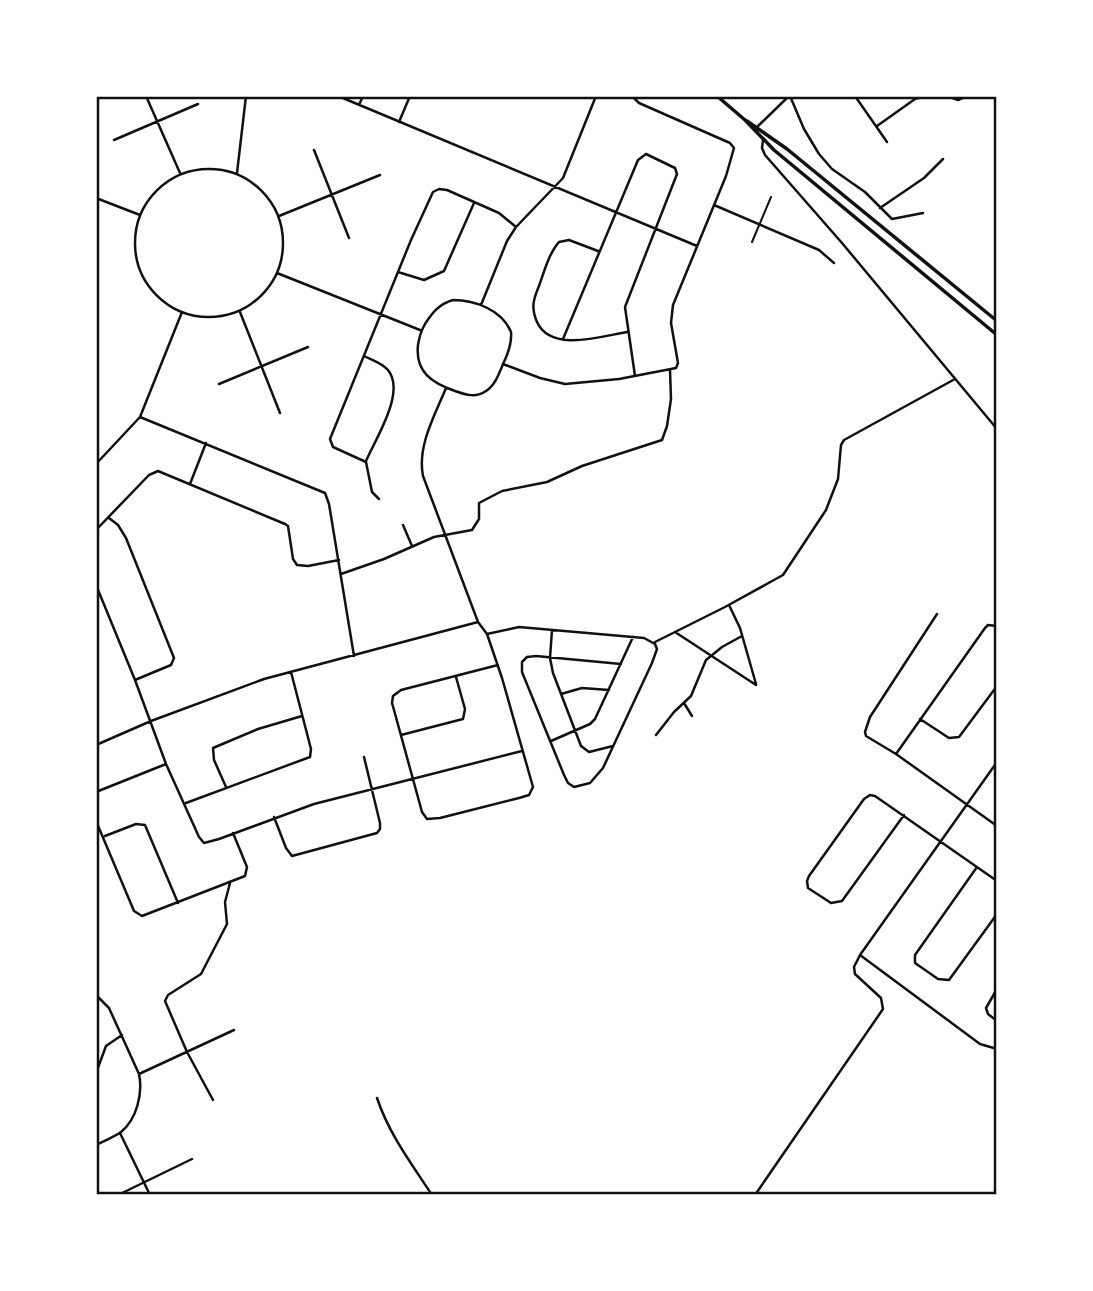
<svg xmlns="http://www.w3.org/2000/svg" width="1093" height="1291" viewBox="0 0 1093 1291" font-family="Figtree,sans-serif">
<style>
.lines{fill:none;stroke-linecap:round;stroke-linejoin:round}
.service{stroke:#111;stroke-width:2}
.minor{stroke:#111;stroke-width:2.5}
.secondary{stroke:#111;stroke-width:3.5}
.neatline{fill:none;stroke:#111;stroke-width:2.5}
</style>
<rect width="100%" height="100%" fill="#fff"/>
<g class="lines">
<path class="service" d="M752 242 771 197"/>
<path class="minor" d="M146 96 180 173
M338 96 697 246
M790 96 804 129 819 154 832 169 865 192 892 219 923 213
M855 96 887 142
M947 96 958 100 967 96
M359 105 363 96
M399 122 410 96
M877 126 915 99 925 96
M756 128 789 96
M114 140 198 104
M763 140 762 148 765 155 842 243 997 429
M314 150 349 238
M135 243a74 74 0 1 1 148 0a74 74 0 1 1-148 0Z
M237 173 246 96
M96 198 140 215
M714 205 819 250 834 263
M880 208 924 178 943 159
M279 216 380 175
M598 251 569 240 559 242C549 253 544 272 539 286 533 300 531 308 537 322 551 353 602 336 627 332
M398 272 424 280 444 271 474 203
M277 273 420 330
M453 300C475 300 502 310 511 332 512 343 508 354 503 364 499 374 495 385 486 391 476 398 466 395 455 391 432 383 415 372 418 345 419 338 421 331 425 324 432 313 439 304 453 300Z
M481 305 507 241 516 227 563 178 596 96
M240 312 280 413
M563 339 638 160 646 154 675 168 677 174 625 307 635 376
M364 356C372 360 382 363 388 370 406 392 376 438 366 461
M503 364 540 378 565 384 619 379 676 368 678 363 671 323 673 305 726 176 734 148 730 143 639 103 632 96
M219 384 308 347
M446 388C435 415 417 446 423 476L478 622 487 634 502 678 533 787 529 795 519 798 440 818 427 819 422 812 394 710 392 703 393 696 401 690 498 665
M140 417 325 493 329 504 354 656
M366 462 333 447 330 439 411 240 433 192 439 189 447 190 499 213 516 227
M366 462 372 492 379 499
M96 464 140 417 182 312
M190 484 206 443
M109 518 118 525 126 538 174 658 171 665 135 680
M403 525 412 546
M96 530 149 475 158 471 285 524 288 526 293 559 297 565 308 566 339 560
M341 574 384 559 434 537 472 530 479 519V503L502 491 547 482 582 466 662 440 667 426 671 399 670 370
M96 585 135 680 166 764 199 837 204 843 219 839 314 804 522 751
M729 605 740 628 756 684
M937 614 870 717 865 732 866 736 896 754 997 826
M552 630 550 658 553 673 581 746 589 752 613 746
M675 632 756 685
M487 634 519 627 644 638 655 644 657 649 652 663 603 768 590 783 574 787 568 783 564 775 522 672V662L527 657 536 656 621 664
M655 642 725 607 783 575 826 510 838 479 841 445 844 440 955 379
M561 694 582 688 609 690
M684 703 692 716
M920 719 949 738 959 737 997 686
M401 735 463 719 465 709 456 677
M656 735 674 712 691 696 706 660 722 647 742 636
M551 741 590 724 595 719 633 637
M96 745 151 721 264 679 478 622
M896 754 985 628 988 625 997 626
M997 762 860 955 980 1044 997 1049
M226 787 214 760 213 748 258 729 302 716
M96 792 166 764
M186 803 310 757 311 749 291 672
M904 815 842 901 831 903 808 888 807 881 809 876 864 799 870 795 875 796 997 881
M274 817 286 848 292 856 377 833 380 829V823L364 757
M96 821 134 911 142 916 245 876 247 867 233 833
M105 836 136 824 145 825 178 903
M977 867 915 955V963L938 979 949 980 997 914
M997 989 986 1008 988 1014 997 1021
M96 995 109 1008 139 1074C143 1093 137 1119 121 1132 114 1137 104 1141 96 1145
M96 1073 106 1046 122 1035
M139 1074 234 1030
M377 1098C389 1134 411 1163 432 1195
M213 1100 187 1052 165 1001 168 995 201 974 227 924 225 902 230 883
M120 1133 150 1195
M118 1195 192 1159
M755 1195 883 1009 881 998 855 974 854 967 860 955"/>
<path class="secondary" d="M717 96 745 120 774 150 997 335
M747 121 787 149 997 321"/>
</g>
<rect width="1093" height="1291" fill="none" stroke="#ffffff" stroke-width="196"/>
<rect x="98" y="98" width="897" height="1095" class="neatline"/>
</svg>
